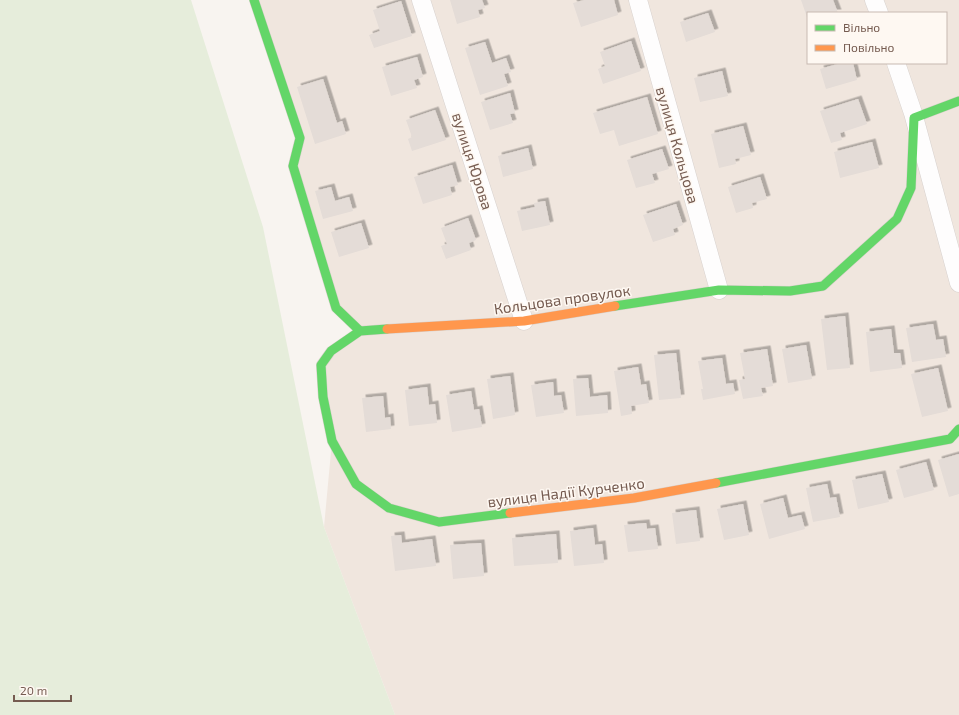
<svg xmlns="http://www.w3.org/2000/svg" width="959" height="715" viewBox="0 0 959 715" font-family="'Exo 2',sans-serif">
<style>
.residential{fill:#f0e6de}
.green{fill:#e6eddb}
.building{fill:#e4dcd7;filter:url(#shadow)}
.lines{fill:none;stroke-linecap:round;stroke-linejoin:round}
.street-casing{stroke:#d7d1ce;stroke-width:19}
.fast-casing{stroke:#d8d0cb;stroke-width:10}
.slow-casing{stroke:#d8d0cb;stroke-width:10}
.street{stroke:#fefdfd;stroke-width:18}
.fast{stroke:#63d668;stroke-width:9}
.slow{stroke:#ff974d;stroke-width:9}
.labels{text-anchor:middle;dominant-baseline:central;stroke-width:3;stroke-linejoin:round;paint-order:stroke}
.street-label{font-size:15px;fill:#755b50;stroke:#fef8f2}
</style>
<defs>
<filter id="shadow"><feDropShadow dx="3.5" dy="-3.5" stdDeviation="0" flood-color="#0004"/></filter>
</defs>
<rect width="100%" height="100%" fill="#f8f4f0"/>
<path class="residential" d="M254 0H873L878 13H808V63H946V13H879L874 0H959V715H395L324 527 332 441 321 365 360 330 336 308 293 166 300 138Z"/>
<path class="green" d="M0 0H191L263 227 324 527 395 715H0Z"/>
<path class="building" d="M450 0H482L485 8 478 10 480 17 457 24Z
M584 0H614L618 15 581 27 573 3Z
M801 0H833L838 13H808V20Z
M401 1 412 36 374 48 369 35 380 31 373 10Z
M708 13 715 32 686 42 680 22Z
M631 41 641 71 603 84 598 69 605 66 600 52Z
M485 42 492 63 506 58 511 72 504 74 508 86 480 95 465 48Z
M417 57 423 77 414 80 417 88 391 96 382 67Z
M841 63H853L857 80 826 89 820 69Z
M722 71 728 96 700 102 694 78Z
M323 79 337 123 342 121 346 134 315 144 297 87Z
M510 93 515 113 510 114 513 123 490 130 481 102Z
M647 97 658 134 619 146 614 130 600 134 593 113Z
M858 99 867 124 840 133 842 140 831 143 820 111Z
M435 110 446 140 412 151 408 139 412 137 406 120Z
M743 126 751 155 735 159 736 164 719 168 711 134Z
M872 142 879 168 840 178 834 152Z
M528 148 533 169 503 177 498 156Z
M662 149 669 169 652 174 655 183 636 188 627 160Z
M452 165 458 185 450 187 452 195 423 204 414 177Z
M760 177 767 199 752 203 753 208 736 213 728 187Z
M331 187 335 201 349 197 353 211 323 219 315 191Z
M545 201 550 225 522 231 517 211 535 207 534 203Z
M676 204 683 225 673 229 675 235 653 242 643 215Z
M468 218 476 240 469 243 471 250 446 259 441 246 447 244 441 228Z
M361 223 369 248 339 257 331 232Z
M845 316 850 368 827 370 821 319Z
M933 324 936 340 943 339 946 357 912 362 906 328Z
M891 329 894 353H900L902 368 870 372 866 332Z
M806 345 812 379 788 383 782 349Z
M767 349 773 386 761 388 763 396 743 399 739 380 745 379 740 353Z
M676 353 681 398 659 400 654 355Z
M722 358 726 384 733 383 735 394 703 400 701 389H703L698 361Z
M638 367 641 385 646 384 649 403 631 406 632 414 621 416 614 371Z
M938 368 948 411 922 417 911 374Z
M510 376 515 415 493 419 487 379Z
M588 378 590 397 607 395 608 413 576 416 573 379Z
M553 382 554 396 561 395 564 413 536 417 531 385Z
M427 387 429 405 435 404 437 423 409 426 405 390Z
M471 391 474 410 479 409 482 427 452 432 446 395Z
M383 396 385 418 390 417 391 429 366 432 362 398Z
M959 454V494L949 497 938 460Z
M926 462 934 490 904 498 896 470Z
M882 474 889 502 858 509 852 480Z
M827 484 830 498 836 497 840 517 813 522 806 488Z
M783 498 788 518 801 515 805 529 769 539 760 504Z
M743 504 749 535 724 540 717 509Z
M696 510 700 541 676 544 672 513Z
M646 523 647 529 655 528 658 549 628 552 624 525Z
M593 528 595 545 602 544 604 563 574 566 570 531Z
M556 534 558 563 514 566 512 538Z
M401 535 402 543 432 539 436 566 395 571 391 536Z
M481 543 484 576 453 579 450 545Z"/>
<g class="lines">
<g class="street-casing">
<path id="street" d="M421 0 524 321
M638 0 719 290
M874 0 879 13
M896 63 913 113 959 283"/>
</g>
<g class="fast-casing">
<path id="fast" d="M254 0 300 138 293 166 336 308 360 331 387 329
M615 306 719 290 790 291 823 286 897 219 911 188 914 118 959 101
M360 331 331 351 321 365 323 397 332 441 356 484 389 508 439 522 510 513
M716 483 950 439 959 429"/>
</g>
<g class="slow-casing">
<path id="slow" d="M387 329 524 321 615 306
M510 513 634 498 716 483"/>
</g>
<use href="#street" class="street"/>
<use href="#fast" class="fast"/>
<use href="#slow" class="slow"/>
</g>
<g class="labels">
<g class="street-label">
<text transform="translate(678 145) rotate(74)">вулиця Кольцова</text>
<text transform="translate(473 161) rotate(72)">вулиця Юрова</text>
<text transform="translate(562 299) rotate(-8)">Кольцова провулок</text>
<text transform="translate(566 492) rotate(-7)">вулиця Надії Курченко</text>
</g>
</g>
<rect x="807" y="12" width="140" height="52" fill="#fef8f2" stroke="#c7b9b1"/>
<rect x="815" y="25" width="20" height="6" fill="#63d668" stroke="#c7b9b1"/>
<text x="843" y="32" font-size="12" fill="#755b50">Вільно</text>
<rect x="815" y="45" width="20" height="6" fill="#ff974d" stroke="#c7b9b1"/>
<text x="843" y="52" font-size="12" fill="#755b50">Повільно</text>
<path d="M14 695v6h57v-6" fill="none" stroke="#755b50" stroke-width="2"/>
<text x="20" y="695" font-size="12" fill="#755b50" stroke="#fef8f2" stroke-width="3" paint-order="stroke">20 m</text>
</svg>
